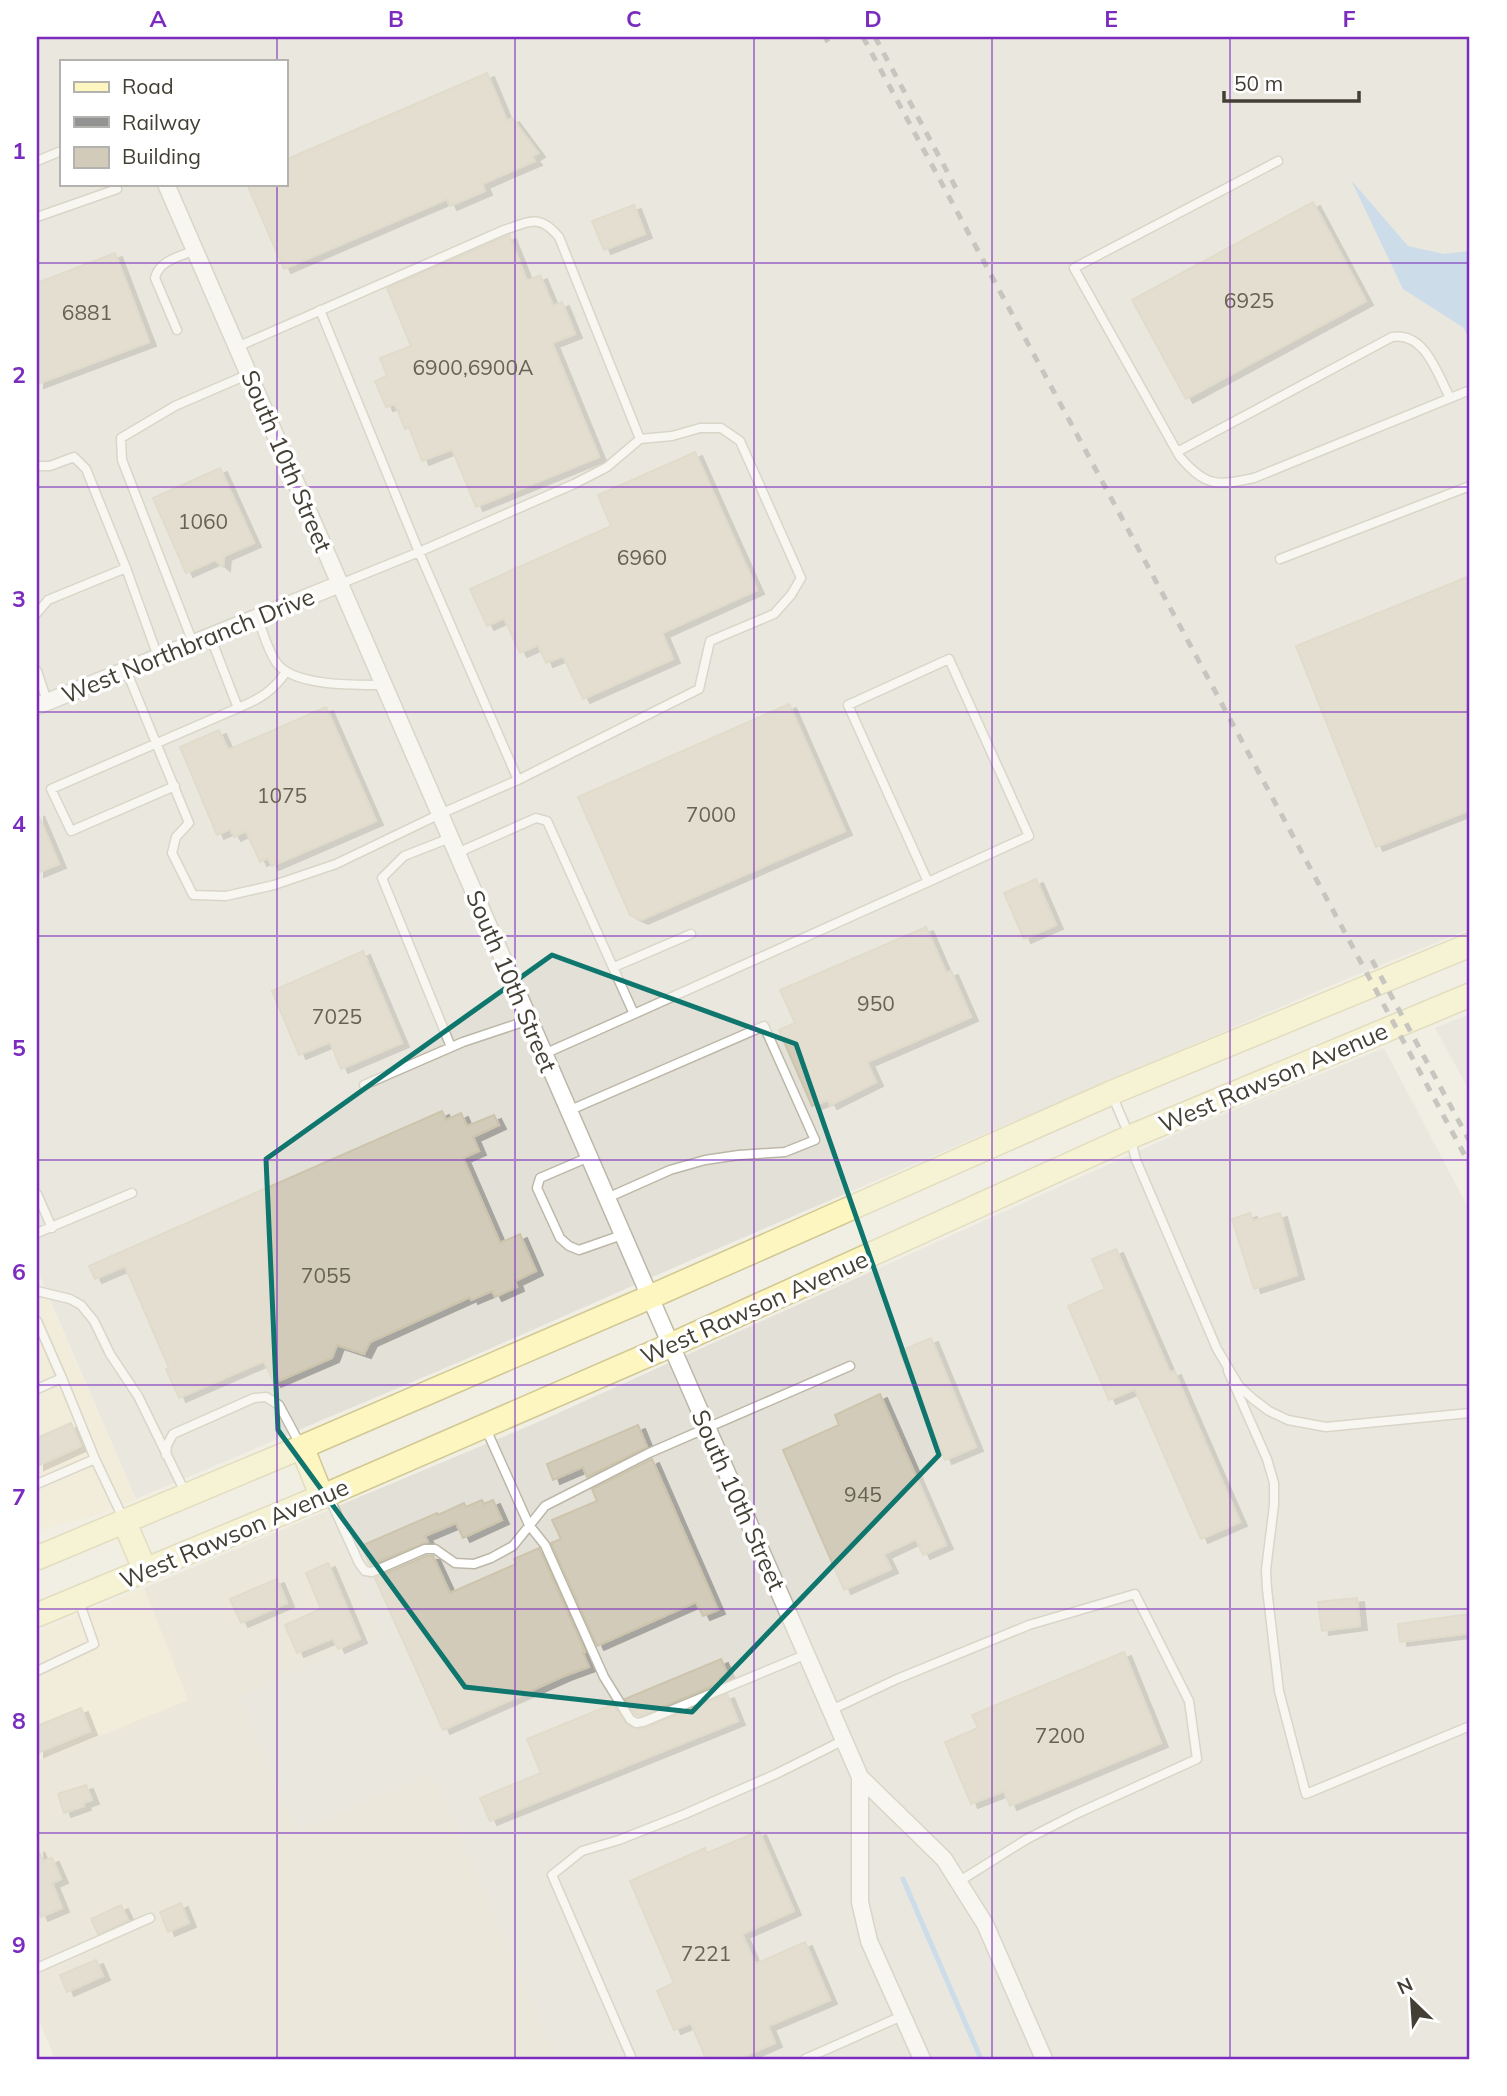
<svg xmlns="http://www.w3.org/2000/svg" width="1507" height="2096" viewBox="0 0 1507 2096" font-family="Mulish,sans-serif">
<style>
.residential{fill:#e5e1d1}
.commercial{fill:#f4e8ce}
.industrial{fill:#e3e0d8;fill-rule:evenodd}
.water{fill:#9fc5ee}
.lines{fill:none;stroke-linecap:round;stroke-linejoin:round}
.stream{stroke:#9fc5ee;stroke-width:5}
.building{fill:#d3cbb9;stroke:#cdc4ac;stroke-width:2;filter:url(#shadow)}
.lane-casing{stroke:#bcb7a6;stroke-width:11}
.street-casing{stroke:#bcb7a6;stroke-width:19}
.secondary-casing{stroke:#d1c893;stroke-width:26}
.lane{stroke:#fff;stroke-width:8}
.street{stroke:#fff;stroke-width:16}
.secondary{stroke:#fdf6c1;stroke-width:23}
.rail{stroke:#939393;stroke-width:5;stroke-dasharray:9 9;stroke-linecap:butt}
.marked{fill:none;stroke:#0f766e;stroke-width:5;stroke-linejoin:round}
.grid{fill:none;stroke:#7b2cbf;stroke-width:2;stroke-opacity:0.55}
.labels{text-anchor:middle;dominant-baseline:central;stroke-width:7;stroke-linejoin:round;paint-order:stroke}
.number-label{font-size:21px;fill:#676255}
.street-label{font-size:24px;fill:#433f34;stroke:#fff}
.neatline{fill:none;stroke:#7b2cbf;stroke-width:2.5}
.grid-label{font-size:23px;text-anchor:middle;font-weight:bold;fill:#7b2cbf}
</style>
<defs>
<filter id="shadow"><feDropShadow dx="7" dy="4" stdDeviation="0" flood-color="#0004"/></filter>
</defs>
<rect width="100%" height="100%" fill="#f1efe3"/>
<path class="residential" d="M326 1511 380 1634 239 1697 296 1832 432 1773 556 2059H55L37 2016V1761L188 1700 144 1588Z"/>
<path class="commercial" d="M37 1274 136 1499 91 1517 37 1531Z
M144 1588 188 1700 37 1761V1632Z"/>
<path class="industrial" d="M37 37H1470V929L1344 980 705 1254 471 1357 136 1499 37 1270ZM61 61H285V184H61Z
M1470 1014V1092L1435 1028Z
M1384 1048 1470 1211V2059H556L432 1773 296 1832 239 1697 379 1634 326 1511 536 1423 1189 1128Z"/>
<path class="water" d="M1351 180 1408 246 1444 254 1470 251V342L1464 328 1403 289Z"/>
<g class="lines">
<path class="stream" d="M903 1879 981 2059"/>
</g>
<path class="building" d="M487 73 507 121 512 118 538 153 532 157 535 161 482 184 485 191 450 206 447 199 284 269 247 184H285V160Z
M1313 202 1366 301 1186 399 1132 300Z
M634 205 645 234 604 250 592 221Z
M509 235 527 281 540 275 553 306 562 302 575 334 552 343 599 457 476 507 452 449 422 461 409 427 405 429 395 404 386 407 375 381 387 376 380 358 411 346 387 288Z
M115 253 149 342 37 384V283Z
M695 452 757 590 662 633 673 659 583 699 563 656 546 663 538 645 520 653 504 618 487 626 470 589 611 526 598 495Z
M220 468 254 543 224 556 223 567 215 560 186 573 153 498Z
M1470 576V810L1376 847 1296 646Z
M789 704 845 831 641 920 630 915 578 797Z
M326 707 376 821 272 866 268 858 260 862 246 831 234 837 230 829 217 835 180 747 219 730 228 750Z
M37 812 59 864 37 873Z
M1036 879 1056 925 1024 939 1004 893Z
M926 927 946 973 951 971 971 1017 867 1062 876 1082 830 1105 828 1100 812 1106 779 1030 795 1023 780 990Z
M363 951 402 1043 341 1069 330 1042 299 1055 272 991Z
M442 1111 446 1120 461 1113 467 1126 494 1115 499 1125 473 1137 479 1151 463 1158 500 1243 520 1234 536 1271 515 1281 517 1287 495 1297 492 1291 471 1300 470 1297 370 1342 364 1354 337 1345 332 1358 274 1383 264 1361 179 1398 166 1369 169 1368 125 1266 95 1279 89 1266Z
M1250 1213 1253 1221 1280 1213 1297 1275 1254 1289 1232 1219Z
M1116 1249 1170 1373 1174 1371 1240 1522 1201 1539 1135 1389 1109 1400 1068 1306 1105 1289 1092 1259Z
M931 1338 976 1447 945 1460 900 1351Z
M880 1394 946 1545 923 1555 916 1539 884 1554 891 1569 844 1590 783 1450 839 1425 835 1415Z
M71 1423 81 1446 37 1466V1438Z
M638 1425 647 1447 587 1477 583 1467 553 1480 547 1464Z
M652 1459 718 1610 703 1616 696 1602 597 1646 551 1543 561 1539 552 1520 597 1501 592 1489Z
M482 1500 484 1504 493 1500 502 1520 463 1538 456 1523 425 1536 428 1542 370 1565 361 1546 437 1513 438 1515 464 1503 466 1507Z
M539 1548 585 1652 583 1653 589 1667 564 1676 443 1730 375 1578 426 1556H433L450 1593 516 1564 514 1559Z
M328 1563 360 1639 338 1649 333 1638 297 1653 285 1625 321 1609 306 1573Z
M277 1579 287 1603 241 1623 230 1599Z
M1357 1598 1360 1626 1322 1631 1318 1602Z
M1470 1614V1633L1400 1642 1398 1624Z
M1124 1652 1161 1743 1010 1806 1004 1791 971 1804 945 1742 978 1728 972 1715Z
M721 1659 728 1675 720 1678 722 1682 641 1716 635 1714 625 1699Z
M727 1694 738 1721 490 1821 480 1798 541 1773 527 1739 613 1704 625 1723 637 1729 645 1728Z
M81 1708 90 1731 37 1753V1726Z
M86 1785 92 1800 83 1803 84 1806 64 1813 58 1794Z
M759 1831 794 1911 742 1934 755 1964 805 1942 830 2000 768 2026 775 2043 738 2059H706L691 2023 674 2030 657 1991 674 1983 630 1881 705 1848 707 1853Z
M37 1848 43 1861 52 1858 61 1879 52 1883 62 1908 41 1917 37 1906Z
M181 1903 189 1923 168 1932 160 1912Z
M121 1905 128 1920 98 1934 91 1919Z
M96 1960 103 1976 67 1992 60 1975Z"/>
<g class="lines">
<g class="lane-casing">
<path id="lane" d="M37 161 61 151
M1278 161 1074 268 1180 457C1206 487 1217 486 1254 478L1470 390
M37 217 117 189
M320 310 419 552 518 780
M177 330 155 278C159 260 180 257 195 250
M237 347 504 230C530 222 539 213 559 237L640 439 607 467 574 484 419 552 340 584
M1177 452 1392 337C1425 332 1437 373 1450 398
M37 466H50L74 457 86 469 126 568
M1280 559 1470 486
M37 613 48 600 126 568 158 657
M257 617C263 631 267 649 276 662 292 687 358 685 384 685
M193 643 122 460 121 438 175 406 249 374
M126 670 189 823 176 837 172 853 193 895 226 896 274 885 336 864 440 814 518 780 699 689 710 641 774 614 791 595 801 578 740 441 721 428H700L672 436 640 439
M37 671 47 701
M238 708C260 699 273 691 286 672
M175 786 71 831 51 789 238 708 210 636
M450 838 404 856 382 878 451 1047
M457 853 536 818 547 821 634 1014 544 1054
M614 967 691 934
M634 1014 928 882 848 705 949 659 1029 836 928 882
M364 1085 463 1042 529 1020
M1112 1095 1130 1137 1136 1160 1217 1349 1239 1386 1253 1399 1269 1411 1288 1420 1326 1427 1470 1413
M568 1111 764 1026 815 1140 785 1152 739 1155 705 1160 670 1170 607 1198
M589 1157 540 1178 537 1188 560 1238 569 1246 579 1250 622 1235
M37 1194 52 1228
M37 1233 132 1193
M37 1291 70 1299 81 1305 94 1321 110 1354 138 1396 186 1494
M37 1321 62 1378
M1228 1371 1267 1459 1274 1483V1505L1266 1570 1267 1589 1279 1691 1306 1794 1470 1726
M37 1389 62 1378 95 1459
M486 1429 529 1525 545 1545 604 1677 630 1719 636 1723 643 1722 807 1654
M166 1455 167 1445 173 1434 254 1398 266 1397 279 1405 301 1446
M37 1484 95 1459 123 1518
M329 1497 359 1563 365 1571 372 1572 425 1549H435L455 1563 474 1564 491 1558 513 1546 545 1506 649 1453 850 1366
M37 1671 94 1644 79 1601
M831 1710 897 1679 1029 1625 1135 1594 1189 1701 1197 1759 1076 1814 1027 1839 958 1882
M37 1968 150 1918
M632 2059 552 1875 582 1851 619 1840 685 1814 776 1774 844 1740
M805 2059 902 2016"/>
</g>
<g class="street-casing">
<path id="street" d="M166 184 650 1297 860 1777 944 1859 985 1924 1044 2059
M37 706 340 584
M860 1777V1902L869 1941 922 2059"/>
</g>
<g class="secondary-casing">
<path id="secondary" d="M302 1447 322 1497
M124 1521 145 1570
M37 1558 302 1447 650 1297 1111 1093 1470 945
M37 1615 328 1494 671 1345 1130 1137 1470 995"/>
</g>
<use href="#lane" class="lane"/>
<use href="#street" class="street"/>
<use href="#secondary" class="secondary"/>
<path class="rail" d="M825 37 828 42
M863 37 1470 1165
M875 37 957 190
M1372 960 1470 1142"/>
</g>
<path d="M0 0H1507V2096H0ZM552 955 796 1044 939 1455 692 1712 465 1687 278 1430 266 1159Z" fill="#f1efe3" fill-opacity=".55" fill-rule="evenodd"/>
<path class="marked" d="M552 955 796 1044 939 1455 692 1712 465 1687 278 1430 266 1159Z"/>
<path class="grid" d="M277 37V61M515 37V2059M754 37V2059M992 37V2059M1230 37V2059M277 184V2059M37 263H1470M37 487H1470M37 712H1470M37 936H1470M37 1160H1470M37 1385H1470M37 1609H1470M37 1833H1470"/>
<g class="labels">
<g class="number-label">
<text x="1249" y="300">6925</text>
<text x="87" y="312">6881</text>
<text x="473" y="367">6900,6900A</text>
<text x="203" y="521">1060</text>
<text x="642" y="557">6960</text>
<text x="282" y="795">1075</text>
<text x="711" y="814">7000</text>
<text x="876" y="1003">950</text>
<text x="337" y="1016">7025</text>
<text x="326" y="1275">7055</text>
<text x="863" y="1494">945</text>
<text x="1060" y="1735">7200</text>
<text x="706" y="1953">7221</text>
</g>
<g class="street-label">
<text transform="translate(287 461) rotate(67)">South 10th Street</text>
<text transform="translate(188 645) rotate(-22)">West Northbranch Drive</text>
<text transform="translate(512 981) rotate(67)">South 10th Street</text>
<text transform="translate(1273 1077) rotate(-23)">West Rawson Avenue</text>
<text transform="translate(754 1307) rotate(-24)">West Rawson Avenue</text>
<text transform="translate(739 1500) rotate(66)">South 10th Street</text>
<text transform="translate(234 1533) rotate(-23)">West Rawson Avenue</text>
</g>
</g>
<rect width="1507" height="2096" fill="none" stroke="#ffffff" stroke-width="77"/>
<rect x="60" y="60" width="228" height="126" fill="#ffffff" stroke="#b4b2ae" stroke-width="2"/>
<rect x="74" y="82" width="35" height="10" fill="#fdf6c1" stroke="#b4b2ae" stroke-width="2"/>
<text x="122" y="94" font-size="21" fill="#433f34">Road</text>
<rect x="74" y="117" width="35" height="10" fill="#939393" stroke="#b4b2ae" stroke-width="2"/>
<text x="122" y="130" font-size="21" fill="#433f34">Railway</text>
<rect x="74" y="147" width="35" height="21" fill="#d3cbb9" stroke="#b4b2ae" stroke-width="2"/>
<text x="122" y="164" font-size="21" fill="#433f34">Building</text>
<g transform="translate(1412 2001) rotate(335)" stroke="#ffffff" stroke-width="5" paint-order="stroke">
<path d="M0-5L12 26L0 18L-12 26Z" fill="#433f34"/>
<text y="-10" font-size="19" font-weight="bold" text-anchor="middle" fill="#433f34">N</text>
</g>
<path d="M1224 91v10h135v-10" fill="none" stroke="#433f34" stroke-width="3.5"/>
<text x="1234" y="91" font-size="21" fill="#433f34" stroke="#ffffff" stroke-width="5" paint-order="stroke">50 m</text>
<rect x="38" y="38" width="1430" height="2020" class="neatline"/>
<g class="grid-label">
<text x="158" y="27">A</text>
<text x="396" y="27">B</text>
<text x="634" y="27">C</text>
<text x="873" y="27">D</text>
<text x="1111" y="27">E</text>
<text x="1349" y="27">F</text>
<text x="19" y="159">1</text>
<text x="19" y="383">2</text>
<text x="19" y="607">3</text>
<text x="19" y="832">4</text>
<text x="19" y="1056">5</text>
<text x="19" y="1280">6</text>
<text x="19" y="1505">7</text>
<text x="19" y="1729">8</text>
<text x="19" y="1953">9</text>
</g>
</svg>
